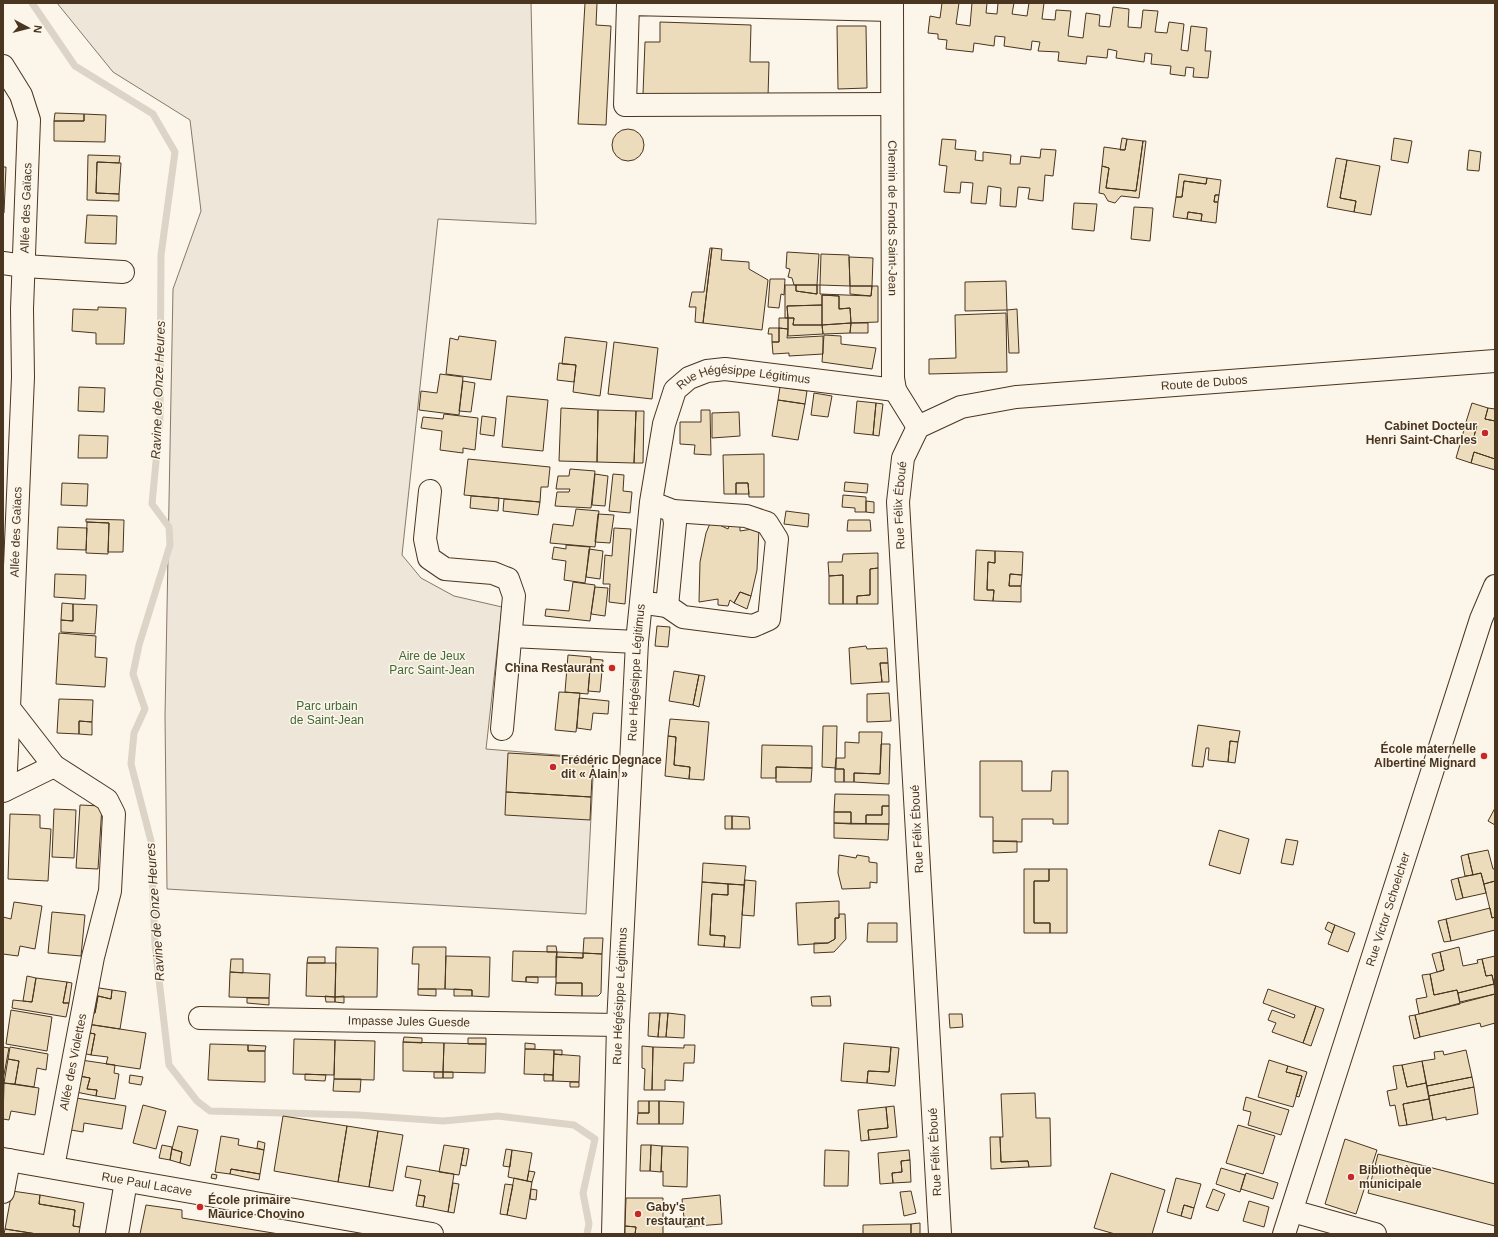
<svg xmlns="http://www.w3.org/2000/svg" width="1498" height="1237" viewBox="0 0 1498 1237" font-family="Arial,sans-serif">
<style>
.green{fill:#ede6d9;stroke:#887966}
.lines{fill:none;stroke-linecap:round;stroke-linejoin:round}
.stream{stroke:#dcd4c6;stroke-width:7}
.building{fill:#ecdcbc;stroke:#4a3520}
.minor-casing{stroke:#4a3520;stroke-width:24}
.major-casing{stroke:#4a3520;stroke-width:24}
.minor{stroke:#fbf6e9;stroke-width:22}
.major{stroke:#fbf6e9;stroke-width:22}
.poi-dot{fill:#c62828;stroke:#fbf6e9;stroke-width:1.5}
.labels{text-anchor:middle;dominant-baseline:central;stroke-width:3;stroke-linejoin:round;paint-order:stroke}
.street-label{font-size:12px;fill:#4a3520;stroke:#fbf6e9}
.poi-label{font-size:12px;font-weight:bold;fill:#4a3520;stroke:#fbf6e9;text-anchor:start}
.park-label{font-size:12px;fill:#436837;stroke:#fbf6e9}
.water-label{font-size:13px;font-style:italic;fill:#4a3520;stroke:#fbf6e9}
</style>
<rect width="100%" height="100%" fill="#fbf6e9"/>
<path class="green" d="M57 3H531L536 224 438 219 402 555 421 578 454 596 502 607 486 749 594 758 586 914 167 889 165 716 173 289 201 211 190 120 113 72Z"/>
<g class="lines">
<path class="stream" d="M32 3 75 66 153 114 175 152 161 255 160 419 152 504 169 527 170 545 139 645 133 674 145 709 134 733 131 764 151 841 155 945 169 1065 197 1101 210 1111 358 1115 443 1121 498 1116 574 1125 595 1139 583 1193 589 1224 587 1234"/>
</g>
<path class="building" d="M585 3H597L596 25 611 26 606 125 578 124Z
M942 3H959L956 24 970 26 972 3H987L986 13 997 14 998 3H1014L1012 14 1027 16 1029 3H1044L1042 19 1055 20 1056 10 1071 11 1068 36 1083 38 1086 13 1100 15 1099 26 1110 27 1113 7 1129 9 1128 27 1141 28 1143 10 1158 11 1155 32 1167 33 1169 22 1184 24 1181 50 1188 51 1191 26 1207 28 1205 51H1211L1208 78 1193 77 1194 68 1186 67 1185 76 1170 74 1171 66 1151 64 1152 54 1145 53 1144 62 1116 58 1117 51 1108 49 1107 58 1087 56 1086 64 1058 61 1059 52 1038 51 1040 42 1032 41 1031 50 1004 46 1005 37 995 36 994 46 974 43 973 52 946 49 947 40 938 39V34L928 33 930 16 940 18Z
M660 22 751 25 750 62H769L768 97 643 94 645 42H660Z
M837 26H866L867 88 838 89Z
M55 113 84 114V121H54Z
M84 114 106 115 105 142 54 141V121H84Z
M612 145a16 16 0 1 1 32 0a16 16 0 1 1-32 0Z
M1122 138 1127 139 1125 150H1120Z
M1394 138 1412 141 1408 163 1391 160Z
M942 139 956 140 955 149 976 151 975 160 983 161V152L1011 155 1010 164H1020L1021 156 1040 158 1041 149 1056 150 1053 176 1045 175 1043 201 1028 199 1030 188 1018 187 1016 207 1000 206 1001 188 988 186 986 204 971 203 973 183 961 182 960 193 944 192 947 166 939 165Z
M1127 139 1143 141 1136 191 1106 188 1109 168 1102 166 1104 147 1125 150Z
M1143 141H1146L1139 198 1121 196 1115 203 1108 201 1104 194 1099 193 1102 166 1109 168 1106 188 1136 191Z
M1469 150 1481 152 1479 171 1467 170Z
M88 155 120 156 119 163 97 162 96 193 119 194V201L87 200Z
M1336 158 1347 160 1340 198 1356 201 1354 212 1327 207Z
M1347 160 1380 166 1371 215 1354 212 1356 201 1340 198Z
M97 162 121 163 119 194 96 193Z
M3 167H6L4 213H3Z
M1179 174 1207 178 1206 184 1184 181 1182 197H1176Z
M1207 178 1221 180 1219 195H1215L1214 202H1218L1216 223 1201 221 1202 214 1188 212 1187 219 1173 217 1176 197H1182L1184 181 1206 184Z
M1215 195H1219L1218 202H1214Z
M1074 203 1097 204 1094 231 1072 229Z
M1134 207 1153 208 1150 241 1131 239Z
M1188 212 1202 214 1201 221 1187 219Z
M87 215 117 216 116 244 85 243Z
M710 248H712L703 323 695 322 696 307H689L692 292H704Z
M712 248 722 249 721 260 749 262V269L768 280 762 330 703 323Z
M787 252 819 254 817 285H794L792 278 788 277 790 269 786 268Z
M821 254 849 255 850 286 820 285Z
M849 257 873 258 872 286H850Z
M770 279H785L784 295 781 294 779 308 768 307Z
M1006 281 1007 310 965 311V282Z
M785 285H796V291L817 294V285H820V294L871 296 872 286H878V322L851 323 850 308 839 309V296L822 295V305L787 306 788 318H785Z
M796 285H817V294L796 291Z
M850 286H872L871 296 850 294Z
M822 295 839 296V309L850 308 851 323 822 325Z
M822 305V325H793L794 318H788L787 306Z
M98 307 126 308 124 344H96V333L72 331 73 309 98 310Z
M1017 309 1019 353H1009L1007 310Z
M1006 313 1007 372 929 374V359L956 358 955 315Z
M779 318H788V329L779 328Z
M788 318H794L793 325H822L823 334 788 336Z
M851 323H868V333H850Z
M851 323 850 333 823 334 822 325Z
M769 328H779V342H772V334H768Z
M779 328 788 329 787 338 823 336V354L789 356V353L773 354 772 342H779Z
M824 335 841 336V344L876 348 872 369 822 362Z
M459 336 496 341 491 380 446 374 450 338 458 340Z
M565 337 607 342 600 396 573 392 576 365 562 364Z
M614 342 658 348 652 399 608 394Z
M559 363 576 365 574 382 557 380Z
M440 374 463 377 459 415 419 410 421 391 437 393Z
M463 381 475 383 471 412 459 411Z
M79 387 105 388 104 412 78 411Z
M780 387 807 391 805 404 778 400Z
M814 393 832 396 828 417 811 415Z
M507 396 548 400 543 451 502 447Z
M778 400 805 404 798 440 772 436Z
M857 401 876 403 873 435 854 433Z
M876 403 883 404 879 436 873 435Z
M1472 403 1488 408 1485 419 1495 421V459L1474 452 1471 463 1456 458 1461 441 1472 444 1477 425 1466 422Z
M561 408 598 410 597 462 559 461Z
M1488 408 1495 409V421L1485 419Z
M598 410 636 411 634 463 597 462Z
M701 410H710L711 455 694 454 695 445 680 444V422H701Z
M636 411H644L643 463H634Z
M739 412 740 436 712 438V413Z
M444 414 478 418 475 450 463 448V453L440 450 442 431 421 428 423 417 443 419Z
M482 416 496 418 494 436 480 434Z
M1466 422 1477 425 1472 444 1461 441Z
M79 435 108 436 107 458H78Z
M1474 452 1495 459V470L1471 463Z
M764 454V497H749L748 483H736V494H724L723 455Z
M468 459 550 467 548 487H541L540 502 464 495Z
M570 469 595 471 591 508 555 506 557 492H569L570 489H556L558 476H569Z
M595 474 608 476 605 506 592 505Z
M613 474 624 475 623 491 632 492 630 513 609 511Z
M845 482 868 484 867 493 844 491Z
M62 483 88 484 87 506 61 505Z
M736 483H748L749 494H736Z
M843 495 866 497V512H855V508L842 507Z
M471 496 499 498 498 511 470 508Z
M504 499 540 502 538 515 503 511Z
M866 501 874 502V513L866 512Z
M576 509 599 511 595 547 550 543 553 524 573 526Z
M786 511 809 514 808 527 784 524Z
M598 514 614 515 610 543 595 542Z
M86 519 124 520 123 552H108L109 523 86 522Z
M848 520H870L871 531H847Z
M711 521 728 529 730 524 740 525V531L759 528 757 570 751 596 740 592 734 603 730 600 728 606 718 605V599L699 602 700 562 706 533Z
M87 522 109 523 108 554 86 553Z
M58 527 87 528 86 550 57 549Z
M614 528 631 529 625 604 609 602 610 584H603L605 555 612 556Z
M566 545 590 547 585 583 564 580 566 561 552 559 554 547 566 549Z
M589 549 603 551 600 579 586 577Z
M976 550 995 551V563L988 562 987 590H994L993 601 974 600Z
M995 551 1023 552 1022 575 1010 574 1009 586H1021V602L993 601 994 590H987L988 562 995 563Z
M878 553V568L870 569V595L857 596V604H843V575L829 576 828 562H842L843 554Z
M878 568V604H857V596L870 595V569Z
M55 574 86 575 85 599 54 597Z
M1010 574 1022 575 1021 586H1009Z
M843 575V604H829V576Z
M573 582 595 585 590 621 545 616 546 609 569 611Z
M595 587 608 588 605 616 591 614Z
M740 592 751 596 747 609 734 603Z
M62 603 73 604V621L61 620Z
M73 604 97 605 95 634 61 632V620L73 621Z
M657 626 670 627 668 647 655 646Z
M59 633 96 636 95 657 107 658 105 687 56 684Z
M866 646 867 649 887 648 888 663H880L882 682 851 684 849 648Z
M568 655 591 657 588 694 565 692Z
M591 659 603 660 600 692 588 691Z
M880 663H888L889 682H882Z
M674 671 699 675 693 705 669 701Z
M699 675 705 676 699 707 693 705Z
M559 692 580 693 576 732 555 730Z
M889 693 891 721 867 722V694Z
M579 698 609 701 608 714 593 713 591 730 577 728Z
M59 699 93 700 92 722 79 721V734L57 733Z
M670 719 709 722 704 780 689 779 690 767 674 765 676 737 668 736Z
M79 721 92 722V735L79 734Z
M1198 725 1240 731 1238 742 1230 741 1228 762 1208 760 1209 748H1206L1203 767 1192 766Z
M823 726H837L836 768 822 767Z
M859 732H882L880 774 854 773V782H844V769H835L836 758H845V742L859 743Z
M668 736 676 737 674 765 690 767 689 779 665 776Z
M1230 741 1238 742 1235 763 1228 762Z
M881 744H890L889 784 854 782V773L880 774Z
M762 745 812 746V768L776 767V778H761Z
M508 753 593 758 591 797 506 792Z
M980 761H1022V791H1051L1052 771H1068V824H1053V819H1022V842L993 841V817H980Z
M776 767 812 768 811 782H776Z
M835 769H844V782H835Z
M506 792 591 797 590 820 505 815Z
M835 794 889 795V806H882V815H866V824H851V812H834Z
M80 805 102 806 98 869 76 868Z
M882 806H889V824H866V815H882Z
M1495 808V825L1488 821Z
M54 809 76 810 74 858 52 857Z
M834 812H851V824L834 823Z
M10 814 40 815V828L51 829 48 881 8 879Z
M725 816H732V829H725Z
M732 816 749 817 750 829H732Z
M834 823 889 824 888 840 834 838Z
M1219 830 1249 839 1240 874 1209 865Z
M1286 839 1298 841 1293 865 1281 863Z
M993 841H1017V852L993 853Z
M1488 850 1493 869H1495V881L1484 884 1481 873 1473 875 1468 854Z
M1468 854 1473 875 1465 876 1461 856Z
M839 855 856 858 857 855 869 857V862L877 863V883L870 882V888L842 889 838 873Z
M703 863 746 866 744 885 702 882Z
M1024 869H1049V881H1034V923H1050V933H1024Z
M1049 869H1067V933H1050V923H1034V881H1049Z
M1481 873 1486 893 1463 898 1458 878Z
M1458 878 1463 898 1456 900 1451 880Z
M745 880 756 881 754 916 742 915Z
M1495 881V917L1492 918 1484 884Z
M702 882 728 884V895L712 894 710 935 725 936 724 947 698 945Z
M728 884 744 885 740 948 724 947 725 936 710 935 712 894 728 895Z
M839 901V918H835V939L828 943 798 945 796 903Z
M14 902 42 906 35 949 20 946 18 956 3 954V917L11 919Z
M1490 908 1492 918 1495 917V930L1451 941 1446 919Z
M52 912 85 915 81 956 48 953Z
M839 914H845L846 939 834 952 814 953V943H828L835 939V918H839Z
M1446 919 1451 941 1444 942 1438 921Z
M1328 922 1335 925 1332 933 1325 929Z
M868 923H897V942H867Z
M1335 925 1355 933 1348 952 1328 944Z
M584 938H603L602 954 583 953Z
M547 946H556L557 952H547Z
M336 947 378 948 377 997H335Z
M413 947H446L445 989H418L419 964H412Z
M1459 947 1463 966 1478 963 1477 960 1482 959 1486 976 1492 975 1494 984 1458 993 1457 990 1434 995 1430 974 1444 970 1440 952Z
M513 951 557 952 556 977H526V982L512 981Z
M557 952 583 953V958L556 957Z
M1440 952 1444 970 1437 972 1432 954Z
M583 953 602 954 601 993 598 996H582V983H556V957L583 958Z
M446 956 490 957 489 997 472 996V990L445 989Z
M1495 956V984H1494L1492 975 1486 976 1482 959Z
M308 957H325V963H307Z
M231 959H243V973L230 972Z
M307 963H336L335 997 306 996Z
M230 972 270 974 269 998 229 997Z
M1430 974 1434 995 1457 990 1460 1004 1419 1014 1416 999 1427 997 1422 975Z
M27 976 36 978 32 1002 23 1001Z
M526 977H538V983L526 982Z
M36 978 67 982 63 1003H69L66 1017 12 1008 13 1000 32 1002Z
M67 982 72 983 69 1003H63Z
M556 983H582V996L555 995Z
M1494 984 1495 994 1460 1002 1458 993Z
M93 987 112 990 111 999 98 996 95 1013 89 1012Z
M418 989H436V996L418 995Z
M454 989 472 990V996H454Z
M1268 989 1316 1006 1303 1043 1272 1032 1276 1023 1268 1020 1272 1010 1294 1018 1295 1015 1263 1003Z
M112 990 126 992 120 1029 87 1024 89 1012 95 1013 98 996 111 999Z
M1495 994V1023L1481 1027 1480 1023 1420 1037 1415 1015Z
M325 996 335 997V1002H326Z
M344 996V1003L335 1002V997Z
M830 996 831 1006H812L811 997Z
M247 998H269V1005L247 1003Z
M1316 1006 1324 1009 1311 1046 1303 1043Z
M11 1010 52 1017 47 1051 6 1044Z
M649 1013H660L658 1037 648 1036Z
M660 1013H668L666 1037H658Z
M668 1013 685 1015 684 1038 666 1037Z
M949 1014H962L963 1027 950 1028Z
M1415 1015 1420 1037 1414 1039 1409 1016Z
M87 1024 146 1033 140 1069 106 1064 108 1057 91 1055 95 1034 85 1032Z
M85 1032 95 1034 91 1055 82 1053Z
M404 1037 422 1038V1043L403 1042Z
M468 1038H486V1044H468Z
M294 1039 335 1040 334 1075 293 1074Z
M335 1040 375 1041 374 1080 334 1079Z
M403 1042 444 1043 443 1072 403 1071Z
M444 1043 486 1044 485 1073 443 1072Z
M525 1043 535 1044V1049H525Z
M844 1043 891 1047 889 1072 868 1071 867 1083 841 1081Z
M210 1044 248 1045V1051H265V1082L208 1080Z
M248 1045 266 1046 265 1051H248Z
M684 1045H695L694 1063H684L683 1081 665 1080V1090H652L653 1047 684 1048Z
M642 1046 653 1047 652 1090H644L645 1069 642 1068Z
M3 1047 9 1048 3 1080Z
M10 1047 48 1054 46 1070 37 1068 34 1087 15 1084 19 1061 8 1059Z
M891 1047 899 1048 895 1086 867 1083 868 1071 889 1072Z
M525 1049 554 1050 553 1075 524 1074Z
M554 1050H562V1055L554 1054Z
M1466 1050 1472 1077 1427 1086 1422 1061 1435 1059 1434 1052 1443 1051 1444 1055Z
M554 1054 580 1056 579 1082 553 1081Z
M8 1059 19 1061 15 1084 4 1083Z
M81 1060 115 1065 114 1073 119 1074 115 1099 96 1096 97 1090 87 1089 90 1078 79 1076Z
M1269 1060 1288 1066 1286 1072 1302 1076 1293 1107 1258 1097Z
M1422 1061 1426 1083 1407 1087 1402 1065Z
M1402 1065 1407 1087 1426 1083 1429 1099 1403 1104 1407 1125 1399 1126 1395 1105 1390 1106 1387 1091 1397 1089 1393 1066Z
M1288 1066 1307 1072 1299 1097 1296 1096 1302 1076 1286 1072Z
M434 1072H443V1078H434Z
M443 1072H453V1078H443Z
M305 1074 326 1075 325 1081 305 1080Z
M544 1074 553 1075V1081H544Z
M130 1075 143 1077 141 1085 129 1083Z
M79 1076 90 1078 87 1089 97 1090 96 1096 76 1092Z
M1472 1077 1474 1087 1429 1096 1427 1086Z
M334 1079H361L360 1092 333 1091Z
M570 1082H579V1087H570Z
M4 1083 39 1088 35 1115 11 1111 9 1120 3 1119Z
M1474 1087 1478 1114 1446 1120V1117L1433 1120 1429 1096Z
M1035 1093 1036 1118H1050L1051 1166 1029 1167 1028 1161 1001 1162 1000 1137H1003L1001 1094Z
M1246 1097 1289 1110 1281 1135 1248 1125 1251 1112 1243 1110Z
M76 1098 126 1106 122 1129 84 1123 83 1132 71 1130Z
M1429 1099 1433 1120 1407 1125 1403 1104Z
M638 1101H649V1113H638Z
M649 1101H659V1124H637L638 1113H649Z
M659 1101 684 1102 683 1124H659Z
M143 1105 166 1111 156 1149 133 1143Z
M894 1106 897 1137 869 1140 868 1130 888 1128 886 1107Z
M886 1107 888 1128 868 1130 869 1140 861 1141 858 1110Z
M283 1116 347 1126 338 1182 274 1171Z
M1238 1125 1275 1136 1263 1174 1226 1163Z
M178 1126 198 1130 190 1166 180 1163 182 1152 172 1149Z
M347 1126 378 1131 369 1187 338 1182Z
M378 1131 403 1135 393 1191 369 1187Z
M221 1136 239 1139 238 1145 264 1150 260 1174 231 1169 230 1174 215 1172Z
M990 1137H1000L1001 1162 1028 1161 1029 1167 991 1169Z
M1345 1139 1377 1150 1356 1214 1325 1204Z
M258 1141 265 1143 264 1150 257 1148Z
M162 1145 172 1147 170 1160 159 1158Z
M444 1145 464 1148 459 1175 439 1172Z
M641 1145H651L650 1171H640Z
M651 1145 662 1146 661 1172 650 1171Z
M662 1146 688 1147 687 1187 663 1186V1171L661 1172Z
M464 1148 469 1149 466 1166 461 1165Z
M172 1149 182 1152 180 1163 170 1160Z
M506 1149 512 1150 510 1167 503 1166Z
M512 1150 532 1153 527 1181 508 1177Z
M825 1150 849 1151 848 1186H824Z
M909 1150 910 1160 901 1161 902 1172 892 1173 893 1183 880 1184 878 1153Z
M1378 1154 1495 1184V1226L1368 1193Z
M910 1160 911 1182 893 1183 892 1173 902 1172 901 1161Z
M407 1166 454 1174 448 1212 423 1207 425 1196 418 1195 421 1180 405 1177Z
M1221 1168 1245 1175 1240 1192 1216 1184Z
M231 1169 260 1174 259 1180 230 1174Z
M529 1171 535 1172 532 1182 527 1181Z
M1111 1173 1165 1190 1152 1234H1115L1094 1228Z
M1246 1173 1278 1183 1273 1199 1241 1189Z
M212 1174 217 1175 216 1179 211 1178Z
M514 1178 532 1182 526 1219 507 1215Z
M1176 1178 1201 1184 1194 1208 1184 1205 1181 1216 1167 1212Z
M453 1183 459 1184 454 1213 448 1212Z
M505 1184 513 1185 507 1215 500 1214Z
M531 1189 537 1190 536 1200 530 1199Z
M1213 1189 1225 1194 1218 1211 1206 1207Z
M12 1191 40 1195 39 1204 75 1210 73 1226 80 1227 79 1234H37L5 1229Z
M911 1191 916 1213 904 1216 900 1192Z
M40 1195 84 1203 80 1227 73 1226 75 1210 39 1204Z
M418 1195 425 1196 423 1207 416 1206Z
M720 1195 722 1224 685 1227 682 1199Z
M626 1198H663V1234H635L636 1227 625 1226Z
M1249 1201 1269 1207 1264 1227 1243 1221Z
M146 1205 182 1210V1218L279 1234H140Z
M1184 1205 1194 1208 1191 1219 1181 1216Z
M920 1223V1234H911V1224Z
M911 1224V1234H863V1225Z
M625 1226 636 1227 635 1234H625Z
M5 1229 37 1234H4Z"/>
<g class="lines">
<g class="minor-casing">
<g id="minor">
<path id="s1" d="M892 3 893 378 895 390 918 427"/>
<path d="M892 10 628 4 625 105 892 104"/>
<path d="M3 66 21 95 29 120 22 309 23 377 9 708 54 766 107 800 114 814 110 891 93 957 53 1167"/>
<path d="M3 263 24 266 123 272"/>
<path d="M430 491 425 539 429 558 445 569 493 573 508 579 514 596 502 729"/>
<path d="M653 604 667 606 675 523 673 511 660 506"/>
<path d="M667 606 683 617 753 626 769 619 777 539 767 523 746 516 673 511"/>
<path d="M511 636 637 642"/>
<path d="M5 790 9 708"/>
<path d="M3 791 54 766"/>
<path id="s2" d="M200 1018 618 1025"/>
<path id="s3" d="M3 1159 432 1234"/>
<path d="M3 1192 9 1160"/>
<path d="M1292 1211 1375 1234"/>
<path d="M117 1234 126 1181"/>
<path id="s4" d="M613 1234 618 1025 637 642 651 502 664 424 675 390 689 378 707 371 725 369 895 390"/>
</g>
</g>
<g class="major-casing">
<g id="major">
<path id="s5" d="M940 1234 898 502 903 458 918 427 961 407 1016 397 1495 361"/>
<path id="s6" d="M1284 1234 1481 619 1495 586"/>
</g>
</g>
<use href="#minor" class="minor"/>
<use href="#major" class="major"/>
</g>
<g class="poi-dot">
<circle cx="1485" cy="433" r="4"/>
<circle cx="612" cy="668" r="4"/>
<circle cx="1484" cy="756" r="4"/>
<circle cx="553" cy="767" r="4"/>
<circle cx="1351" cy="1177" r="4"/>
<circle cx="200" cy="1207" r="4"/>
<circle cx="638" cy="1214" r="4"/>
</g>
<g class="labels">
<g class="street-label">
<text transform="translate(26 208) rotate(-88)">Allée des Gaïacs</text>
<text stroke="none"><textPath href="#s1" startOffset="215">Chemin de Fonds Saint-Jean</textPath></text>
<text stroke="none"><textPath href="#s5" startOffset="1104">Route de Dubos</textPath></text>
<text stroke="none"><textPath href="#s4" startOffset="921">Rue Hégésippe Légitimus</textPath></text>
<text stroke="none"><textPath href="#s5" startOffset="730">Rue Félix Éboué</textPath></text>
<text transform="translate(16 532) rotate(-88)">Allée des Gaïacs</text>
<text stroke="none"><textPath href="#s4" startOffset="562">Rue Hégésippe Légitimus</textPath></text>
<text transform="translate(917 829) rotate(-93)">Rue Félix Éboué</text>
<text stroke="none"><textPath href="#s6" startOffset="341">Rue Victor Schoelcher</textPath></text>
<text stroke="none"><textPath href="#s4" startOffset="238">Rue Hégésippe Légitimus</textPath></text>
<text stroke="none"><textPath href="#s2" startOffset="209">Impasse Jules Guesde</textPath></text>
<text transform="translate(73 1062) rotate(-79)">Allée des Violettes</text>
<text transform="translate(935 1152) rotate(-93)">Rue Félix Éboué</text>
<text stroke="none"><textPath href="#s3" startOffset="146">Rue Paul Lacave</textPath></text>
</g>
<g class="poi-label">
<text x="1477" y="426" text-anchor="end">Cabinet Docteur<tspan x="1477" dy="14">Henri Saint-Charles</tspan></text>
<text x="604" y="668" text-anchor="end">China Restaurant</text>
<text x="1476" y="749" text-anchor="end">École maternelle<tspan x="1476" dy="14">Albertine Mignard</tspan></text>
<text x="561" y="760">Frédéric Degnace<tspan x="561" dy="14">dit « Alain »</tspan></text>
<text x="1359" y="1170">Bibliothèque<tspan x="1359" dy="14">municipale</tspan></text>
<text x="208" y="1200">École primaire<tspan x="208" dy="14">Maurice Chovino</tspan></text>
<text x="646" y="1207">Gaby's<tspan x="646" dy="14">restaurant</tspan></text>
</g>
<g class="park-label">
<text x="432" y="656">Aire de Jeux<tspan x="432" dy="14">Parc Saint-Jean</tspan></text>
<text x="327" y="706">Parc urbain<tspan x="327" dy="14">de Saint-Jean</tspan></text>
</g>
<g class="water-label">
<text transform="translate(158 390) rotate(-88)">Ravine de Onze Heures</text>
<text transform="translate(155 912) rotate(-94)">Ravine de Onze Heures</text>
</g>
</g>
<rect width="1498" height="1237" fill="none" stroke="#4a3520" stroke-width="8"/>
<g transform="translate(28 28) rotate(97)" stroke="#fbf6e9" stroke-width="3" paint-order="stroke">
<path d="M0-3L7 15L0 10L-7 15Z" fill="#4a3520"/>
<text y="-6" font-size="11" font-weight="bold" text-anchor="middle" fill="#4a3520">N</text>
</g>
</svg>
